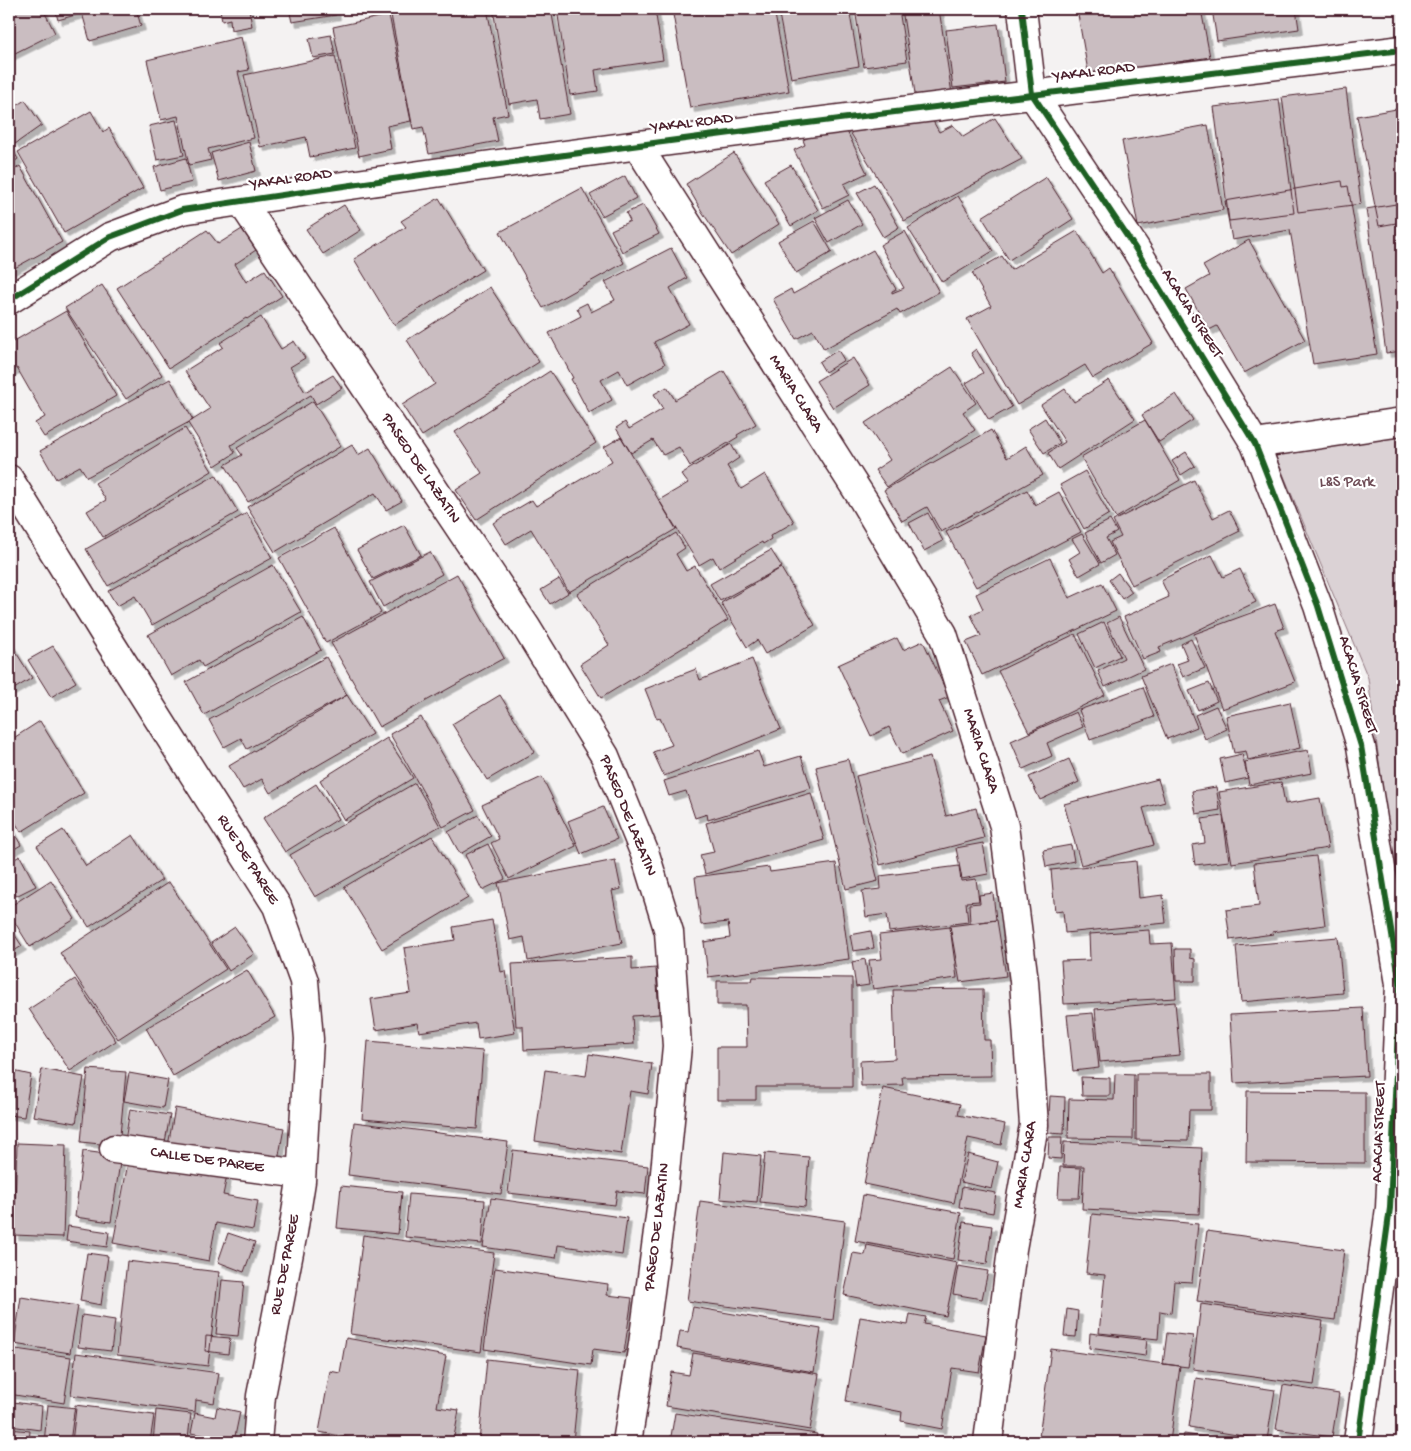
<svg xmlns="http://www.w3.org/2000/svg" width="1411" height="1451" viewBox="0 0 1411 1451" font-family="'Gochi Hand',sans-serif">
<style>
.green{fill:#dbd2d5;stroke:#927880}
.building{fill:#cabdc1;stroke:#4a1f2b;filter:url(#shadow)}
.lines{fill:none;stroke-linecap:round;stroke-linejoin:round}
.street-casing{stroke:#4a1f2b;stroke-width:31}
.street{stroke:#fff;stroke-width:28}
.cycleway-casing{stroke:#fff;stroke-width:9}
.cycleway{stroke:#1b5e20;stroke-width:6}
.labels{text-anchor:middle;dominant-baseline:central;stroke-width:4.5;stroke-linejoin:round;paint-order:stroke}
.street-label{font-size:16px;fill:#4a1f2b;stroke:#fff}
.park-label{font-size:16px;fill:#6e4c56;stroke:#fff}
</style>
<defs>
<filter id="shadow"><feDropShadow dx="4.5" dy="4.5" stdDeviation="0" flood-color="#0004"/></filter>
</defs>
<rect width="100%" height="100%" fill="#f4f2f2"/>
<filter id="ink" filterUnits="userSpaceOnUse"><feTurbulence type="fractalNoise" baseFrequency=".02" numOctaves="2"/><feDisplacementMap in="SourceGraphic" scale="10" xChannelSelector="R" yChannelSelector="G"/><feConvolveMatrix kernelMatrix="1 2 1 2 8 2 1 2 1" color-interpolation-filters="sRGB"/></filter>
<g filter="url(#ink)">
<path class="green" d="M1402 418V935L1368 678 1269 440Z"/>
<path class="building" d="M9 9H43L55 33 9 56Z
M55 9H136L141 26 90 41 82 13 58 20Z
M225 9H249L252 26 231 30 230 19 222 21 220 10Z
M289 9H335L336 15 292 22Z
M425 9H487L508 114 493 117 498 141 429 154 423 127 413 129 391 15Z
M493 9H551L570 114 540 119 537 99 509 104Z
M557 9H655L663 60 595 70 598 91 570 95Z
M672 9H774L789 91 690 108Z
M778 9H849L859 66 791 78Z
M855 9H899L907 61 864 67Z
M902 9H939L952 94 916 100Z
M1077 9H1201L1210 57 1089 77Z
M1212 9H1296L1299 29 1217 41Z
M389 15 411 121 387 126 391 149 359 156 333 27Z
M998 24 1005 82 953 88 946 30Z
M331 35 335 54 313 58 309 39Z
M241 37 249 70 238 72 254 138 208 149 211 160 189 165 178 116 161 120 147 60Z
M335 56 355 148 310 157 306 137 260 147 244 75Z
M1346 89 1361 204 1298 212 1282 97Z
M1279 99 1294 213 1229 221 1214 107Z
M25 100 42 125 15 144 9 135V110Z
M1402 108V222L1379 226 1357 116Z
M91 111 103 132 109 128 143 188 64 233 18 152Z
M929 114 939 132 953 125 963 137 995 118 1022 159 904 221 847 127Z
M176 120 184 155 157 160 149 126Z
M842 121 867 173 844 184 849 195 823 208 794 150 805 145 803 140Z
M1208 125 1223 210 1138 226 1122 141Z
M249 142 256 171 219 181 211 153Z
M9 144 18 159 9 165Z
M734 153 779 224 731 255 701 210 686 184Z
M186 158 192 182 160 190 154 167Z
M791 165 818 210 791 226 764 180Z
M20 166 62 242 9 271V173Z
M625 176 636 198 602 216 590 195Z
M1046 177 1073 219 1009 260 982 217Z
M1342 181 1343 187 1348 186 1377 354 1313 364 1290 230 1232 240 1225 201Z
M874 184 899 227 883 237 857 193Z
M582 188 624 263 543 308 500 232Z
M958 196 993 251 942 282 908 228Z
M439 198 483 270 394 325 354 259 406 227 401 221Z
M848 200 862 224 829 243 815 218Z
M1402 203V351L1386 353 1366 209Z
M344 205 361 230 323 254 306 229Z
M643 205 659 234 622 252 611 230 630 221 626 213Z
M814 221 832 252 796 273 778 241Z
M242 229 256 250 235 264 246 282 265 270 282 296 247 319 246 318 169 368 117 288 207 230 218 244Z
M905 231 939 292 900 314 897 309 824 349 813 330 796 339 773 299 791 289 793 294 873 250 896 289 892 291V293L904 288 880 245Z
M1077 231 1102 273 1109 268 1153 343 1093 378 1085 365 1017 405 967 319 991 306 972 273 1002 256 1011 270Z
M1249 240 1305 340 1244 373 1217 326 1209 330 1186 289 1209 276 1203 266Z
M671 248 687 278 670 288 689 324 654 342 665 364 627 385 619 370 601 380 612 400 589 413 571 379 573 378 549 333 581 316 577 308 587 303 591 312 615 300 605 282Z
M102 285 162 375 126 399 65 308Z
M490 287 539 362 422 436 402 405 435 384 407 340Z
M66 311 116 396 44 437 35 423 45 417 17 368 9 372V344Z
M261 317 281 349 294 341 305 358 290 367 305 392 333 375 342 388 316 404 311 395 309 396 231 445 235 453 215 466 188 423 210 409 185 371 223 347 220 343Z
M976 349 1012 407 989 420 966 383 983 373 971 353Z
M838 350 844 360 825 372 819 362Z
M853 358 870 385 833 408 816 381Z
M952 367 976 403 963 412 975 430 887 487 875 470 890 460 865 423Z
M550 371 596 443 476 520 456 490 482 473 455 432Z
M724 371 756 424 737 435 738 437 690 466 679 447 663 455 653 440 631 453 616 428 625 422 629 429 663 409 654 394 667 387 675 400Z
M170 379 193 420 87 477 80 466 56 479 40 451Z
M1109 380 1135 419 1058 469 1048 453 1065 442 1041 405 1065 389 1074 402Z
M1176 394 1193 420 1159 442 1142 415Z
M313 401 341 446 248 502 225 465 242 455 237 448Z
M1045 418 1060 443 1044 453 1028 429Z
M1145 420 1180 480 1116 518 1081 457Z
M185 428 212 471 103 537 87 511 106 500 95 483Z
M991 430 1007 458 1026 446 1043 475 941 532 927 507 902 521 884 490Z
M621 437 676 529 569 592 531 529 506 544 493 523 532 500 536 506 612 461 604 447Z
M731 444 739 458 727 466 741 489 765 474 794 522 770 536 771 539 763 544 762 542 719 568 713 557 699 565 659 500 688 483 681 474Z
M352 445 358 455 370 448 402 501 386 510 375 493 275 552 247 507Z
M1186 452 1195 466 1181 475 1172 461Z
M1085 471 1109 514 1084 529 1060 485Z
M216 475 238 512 108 586 86 549Z
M1194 480 1213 518 1229 510 1240 531 1132 585 1110 542 1121 537 1113 521Z
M1027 490 1035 505 1059 492 1081 532 976 587 946 532Z
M247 513 272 558 152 625 135 596 117 606 108 591Z
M928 513 943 541 924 551 909 523Z
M1110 520 1117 532 1106 538 1115 555 1101 563 1085 533Z
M404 525 421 555 373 579 357 550Z
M334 528 381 613 326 643 279 558Z
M676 533 685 548 676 554 686 571 695 566 728 620 601 698 580 664 609 645 577 594Z
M1082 534 1100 564 1079 576 1069 559 1080 552 1072 539Z
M771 550 782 567 720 601 710 584Z
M430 552 442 574 383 607 370 582Z
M1212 555 1223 577 1240 569 1256 602 1188 635 1159 647 1161 652 1143 659 1124 617 1169 597 1161 580Z
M1050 558 1069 598 1102 583 1116 611 982 675 966 642 981 636 971 615 983 609 976 594Z
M273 565 301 612 203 667 199 660 171 676 148 635Z
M781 568 815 625 765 654 757 640 747 647 721 603Z
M1118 573 1132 592 1122 599 1109 580Z
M457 574 504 658 379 727 331 643Z
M559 579 568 593 550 604 541 590Z
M1275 604 1284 628 1275 631 1295 682 1222 709 1194 634Z
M303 617 321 650 204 715 186 682Z
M1119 617 1144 669 1105 687 1098 671 1124 658 1107 623Z
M1104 622 1120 656 1095 668 1079 634Z
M1075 634 1105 695 1029 732 998 671Z
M897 638 903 650 923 641 949 697 939 701 953 731 902 754 889 727 871 736 838 665Z
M1191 639 1205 668 1183 677 1177 664 1188 660 1181 644Z
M9 641 32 678 9 692Z
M53 646 76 682 51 697 28 660Z
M326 657 347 695 247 749 241 738 224 747 209 720Z
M752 659 781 729 664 776 653 752 672 745 660 718 657 719 645 689 696 669 700 680Z
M1171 664 1197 727 1167 739 1141 676Z
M1209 683 1217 701 1198 710 1189 691Z
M1143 687 1154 717 1090 740 1079 710Z
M347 695 372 734 270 793 262 779 243 789 229 766Z
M500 695 535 752 487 780 452 724Z
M1290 702 1300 748 1248 760 1246 751 1234 753 1226 716Z
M1216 706 1227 729 1205 739 1195 715Z
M1076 712 1083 727 1047 743 1052 756 1023 769 1011 741Z
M421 717 475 810 443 827 390 734Z
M40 721 84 793 21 832 9 812V741Z
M387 738 413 778 344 820 320 780Z
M1308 750 1312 773 1249 785 1245 762Z
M758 751 764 767 801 756 811 788 708 820 707 814 695 818 686 791 669 796 664 781Z
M1242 754 1248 778 1225 783 1220 759Z
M930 757 946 816 976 808 984 838 880 865 856 776Z
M848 759 878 881 846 889 816 767Z
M1069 759 1079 782 1040 800 1029 777Z
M542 777 576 846 509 879 491 843 499 839 482 805Z
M1158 779 1165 802 1143 808 1154 845 1081 865 1064 804Z
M1281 782 1285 804 1320 798 1328 848 1232 863 1219 792Z
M415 783 440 826 315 897 290 855Z
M316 784 338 819 285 852 263 818Z
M1216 787 1220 810 1196 814 1192 791Z
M811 793 824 840 705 874 700 855 714 852 706 823Z
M603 807 617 839 581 854 568 821Z
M478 815 491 836 460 854 448 832Z
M1223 816 1229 861 1195 865 1192 845 1205 843 1202 819Z
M9 824 21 845 9 852Z
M63 830 86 866 133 835 162 880 89 927 37 846Z
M432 836 468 898 382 949 344 887Z
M983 843 988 874 962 879 956 848Z
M488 844 505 879 482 890 465 855Z
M1071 845 1074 861 1046 867 1043 850Z
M20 856 36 886 16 896 9 882V862Z
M1316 856 1325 925 1272 932 1273 934 1230 940 1226 910 1259 906 1254 863Z
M615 860 621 889 612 891 622 943 528 961 524 937 510 940 498 883Z
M1136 861 1139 898 1163 895 1166 923 1065 933 1063 911 1055 912 1051 870Z
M836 863 849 959 708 977 704 942 730 938 728 922 701 925 695 877 769 867 770 872Z
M959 866 961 881 976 879 979 901 966 902 968 922 889 932 887 914 866 917 862 891 881 889 880 876Z
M51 880 75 919 30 947 9 913V907Z
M169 882 226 969 118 1039 60 953Z
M993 893 996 920 970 923 969 904 980 903 979 895Z
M492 920 501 972 505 971 515 1033 478 1039 476 1023 419 1032 417 1023 376 1030 371 999 411 993 404 948 455 940 453 927Z
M997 920 1006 976 960 982 950 926Z
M9 926 22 946 9 954Z
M235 927 254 954 229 971 211 943Z
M950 927 957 978 873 989 869 960 882 959 879 935Z
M1149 930 1150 944 1172 943 1176 998 1064 1004 1061 961 1090 960 1089 934Z
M871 931 874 948 853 951 850 935Z
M1338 937 1343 993 1241 1002 1236 946Z
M1175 949H1190V958L1195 959V981H1176Z
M632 957V970L656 968 659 1014 632 1016 634 1044 524 1050 523 1026H516L512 964Z
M865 959 869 985 856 987 852 962Z
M247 970 275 1017 173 1076 146 1028Z
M753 977 852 978V1087H756V1100H717V1047H747L746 1005H717V981H752Z
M75 979 116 1041 70 1071 29 1009Z
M983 989 984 1040H990L991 1076 902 1077 903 1085 861 1086 860 1061 895 1059 893 990Z
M1175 1002 1180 1055 1100 1062 1095 1009Z
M1363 1008 1367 1076 1234 1083 1230 1015Z
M1093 1013 1099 1068 1073 1071 1067 1015Z
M368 1041 483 1051 477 1129 362 1119Z
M589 1054 652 1064 648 1094 630 1091 621 1154 535 1141 545 1070 586 1076Z
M42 1069 84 1077 76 1123 33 1116Z
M88 1069 126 1072 119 1146 81 1142Z
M9 1070 31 1075 24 1117 9 1115Z
M129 1073 168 1080 163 1108 124 1101Z
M1115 1074 1134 1075 1133 1139 1068 1138 1069 1099 1114 1100Z
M1136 1074H1211V1110H1189L1188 1141 1136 1140Z
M1081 1077 1110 1078V1096H1082Z
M883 1088 960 1104 958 1115 1005 1124 1001 1145 968 1138 954 1203 864 1184Z
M1247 1091 1365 1092V1163L1246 1162Z
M1050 1096 1065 1097 1064 1134 1048 1133Z
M175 1108 284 1128 277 1166 168 1146Z
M130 1109 170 1115 163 1153 124 1147Z
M354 1122 508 1142 501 1194 348 1175Z
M1049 1137H1062L1061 1159 1048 1158Z
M1064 1142 1202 1148 1199 1214 1082 1209 1084 1166H1063Z
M17 1143 66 1145 63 1237 14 1235Z
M513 1150 648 1166 645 1194 617 1191 615 1205 508 1193Z
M83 1151 121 1156 111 1222 75 1217Z
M130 1152 228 1171 223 1195 258 1201 253 1230 216 1223 209 1261 113 1243Z
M724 1152 761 1156 757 1202 720 1199Z
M765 1153 809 1157 805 1207 760 1202Z
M968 1154 998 1162 992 1189 961 1182Z
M1060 1167 1081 1168 1079 1198H1058Z
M341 1186 402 1192 398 1234 337 1228Z
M962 1187 996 1193 993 1213 959 1207Z
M409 1194 485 1200 482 1244 405 1237Z
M863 1195 961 1213 953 1259 855 1241Z
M491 1198 627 1218 622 1255 558 1245 556 1258 483 1247Z
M700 1201 845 1221 833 1320 687 1301Z
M1092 1214 1198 1224 1192 1282 1174 1281 1171 1313 1160 1311 1158 1339 1099 1333 1105 1275 1086 1273Z
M963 1222 992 1226 987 1264 958 1260Z
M68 1226 109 1232 107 1247 66 1241Z
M1207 1231 1344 1250 1335 1320 1197 1301Z
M228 1233 255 1242 244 1272 218 1262Z
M363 1235 494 1253 481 1352 350 1334Z
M867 1245 957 1263 946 1316 844 1295 853 1253 865 1255Z
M87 1253 108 1256 101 1305 80 1301Z
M127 1261 219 1272 208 1366 117 1355Z
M958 1266 988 1271 982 1299 953 1294Z
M495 1268 608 1284 607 1295 632 1298 624 1353 593 1349 591 1365 484 1349Z
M222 1280 244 1282 238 1336 216 1334Z
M21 1297 78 1306 70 1353 14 1344Z
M1201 1304 1323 1321 1314 1385 1193 1369Z
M693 1307 821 1329 814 1372 677 1348 680 1331 688 1332Z
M1067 1309 1078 1311 1076 1337 1064 1336Z
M910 1314 926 1317 924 1324 986 1335 979 1372 952 1368 942 1429 901 1421 902 1412 846 1401 860 1317 908 1325Z
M82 1315 115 1320 111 1351 78 1347Z
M1090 1333 1147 1340 1145 1356 1089 1348Z
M1167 1333 1193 1336 1188 1367 1163 1364Z
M206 1336 230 1338 228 1354 205 1351Z
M346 1338 446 1356 437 1407 459 1410 453 1442H374L319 1432 330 1371 340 1373Z
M9 1348 71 1357 64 1403 9 1394Z
M1051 1349 1180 1366 1170 1442H1074L1039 1437Z
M76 1353 219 1373 214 1403 196 1400 195 1412 71 1395Z
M693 1353 819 1374 810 1430 666 1406 671 1372 689 1375Z
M487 1359 580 1370 573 1442H479Z
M1196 1378 1275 1390 1267 1440 1189 1427Z
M1283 1385 1339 1394 1332 1437 1276 1429Z
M13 1402 42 1406 40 1430 10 1426Z
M48 1405 76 1408 72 1442H44Z
M75 1405 154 1415 150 1442H70Z
M217 1407 240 1412 234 1441 191 1433 195 1413 215 1417Z
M156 1410 191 1414 188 1438 207 1440V1442H153Z
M675 1413 817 1434 815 1442H670Z
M9 1429 30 1431 29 1442H9Z
M1184 1434 1239 1442H1182Z
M305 1440 325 1442H305Z"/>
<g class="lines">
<g class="street-casing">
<path id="street" d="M1022 9 1032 94 1135 248 1255 444 1318 606 1361 746 1400 984 1390 1208 1358 1442
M637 145 864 501 943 634 1004 826 1024 981 1034 1125 1012 1249 988 1442
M241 201 526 627 605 756 645 854 669 932 677 1046 663 1194 643 1344 627 1442
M9 300 110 237 182 210C587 148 995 99 1402 50
M1255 444 1402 422
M9 479 106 636 277 906 304 981 309 1039 301 1181 293 1232 261 1396 257 1442
M114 1149 301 1174"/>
</g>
<use href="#street" class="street"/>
<g class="cycleway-casing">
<path id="cycleway" d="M1022 9 1032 94 1135 248 1255 444 1318 606 1361 746 1400 984 1390 1208 1358 1442
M9 300 110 237 182 210C587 148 995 99 1402 50"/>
</g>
<use href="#cycleway" class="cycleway"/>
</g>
</g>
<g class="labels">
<g class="street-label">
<text transform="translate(1094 73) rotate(-7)">YAKAL ROAD</text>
<text transform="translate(692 124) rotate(-7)">YAKAL ROAD</text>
<text transform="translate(291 180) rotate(-8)">YAKAL ROAD</text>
<text transform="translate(1191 314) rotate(58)">ACACIA STREET</text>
<text transform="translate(795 394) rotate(58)">MARIA CLARA</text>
<text transform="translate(420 469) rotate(56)">PASEO DE LAZATIN</text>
<text transform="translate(1357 685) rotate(73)">ACACIA STREET</text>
<text transform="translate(980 751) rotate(72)">MARIA CLARA</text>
<text transform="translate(627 816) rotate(68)">PASEO DE LAZATIN</text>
<text transform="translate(247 860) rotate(58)">RUE DE PAREE</text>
<text transform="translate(1380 1132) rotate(-88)">ACACIA STREET</text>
<text transform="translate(207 1161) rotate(8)">CALLE DE PAREE</text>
<text transform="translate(1026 1165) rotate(-81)">MARIA CLARA</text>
<text transform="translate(658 1227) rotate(-83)">PASEO DE LAZATIN</text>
<text transform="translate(286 1265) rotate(-79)">RUE DE PAREE</text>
</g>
<g class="park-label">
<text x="1347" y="483">L&amp;S Park</text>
</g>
</g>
<rect width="1411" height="1451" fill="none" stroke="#fff" stroke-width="30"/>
<rect x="15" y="15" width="1381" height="1421" fill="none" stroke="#4a1f2b" stroke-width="2" filter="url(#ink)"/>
</svg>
